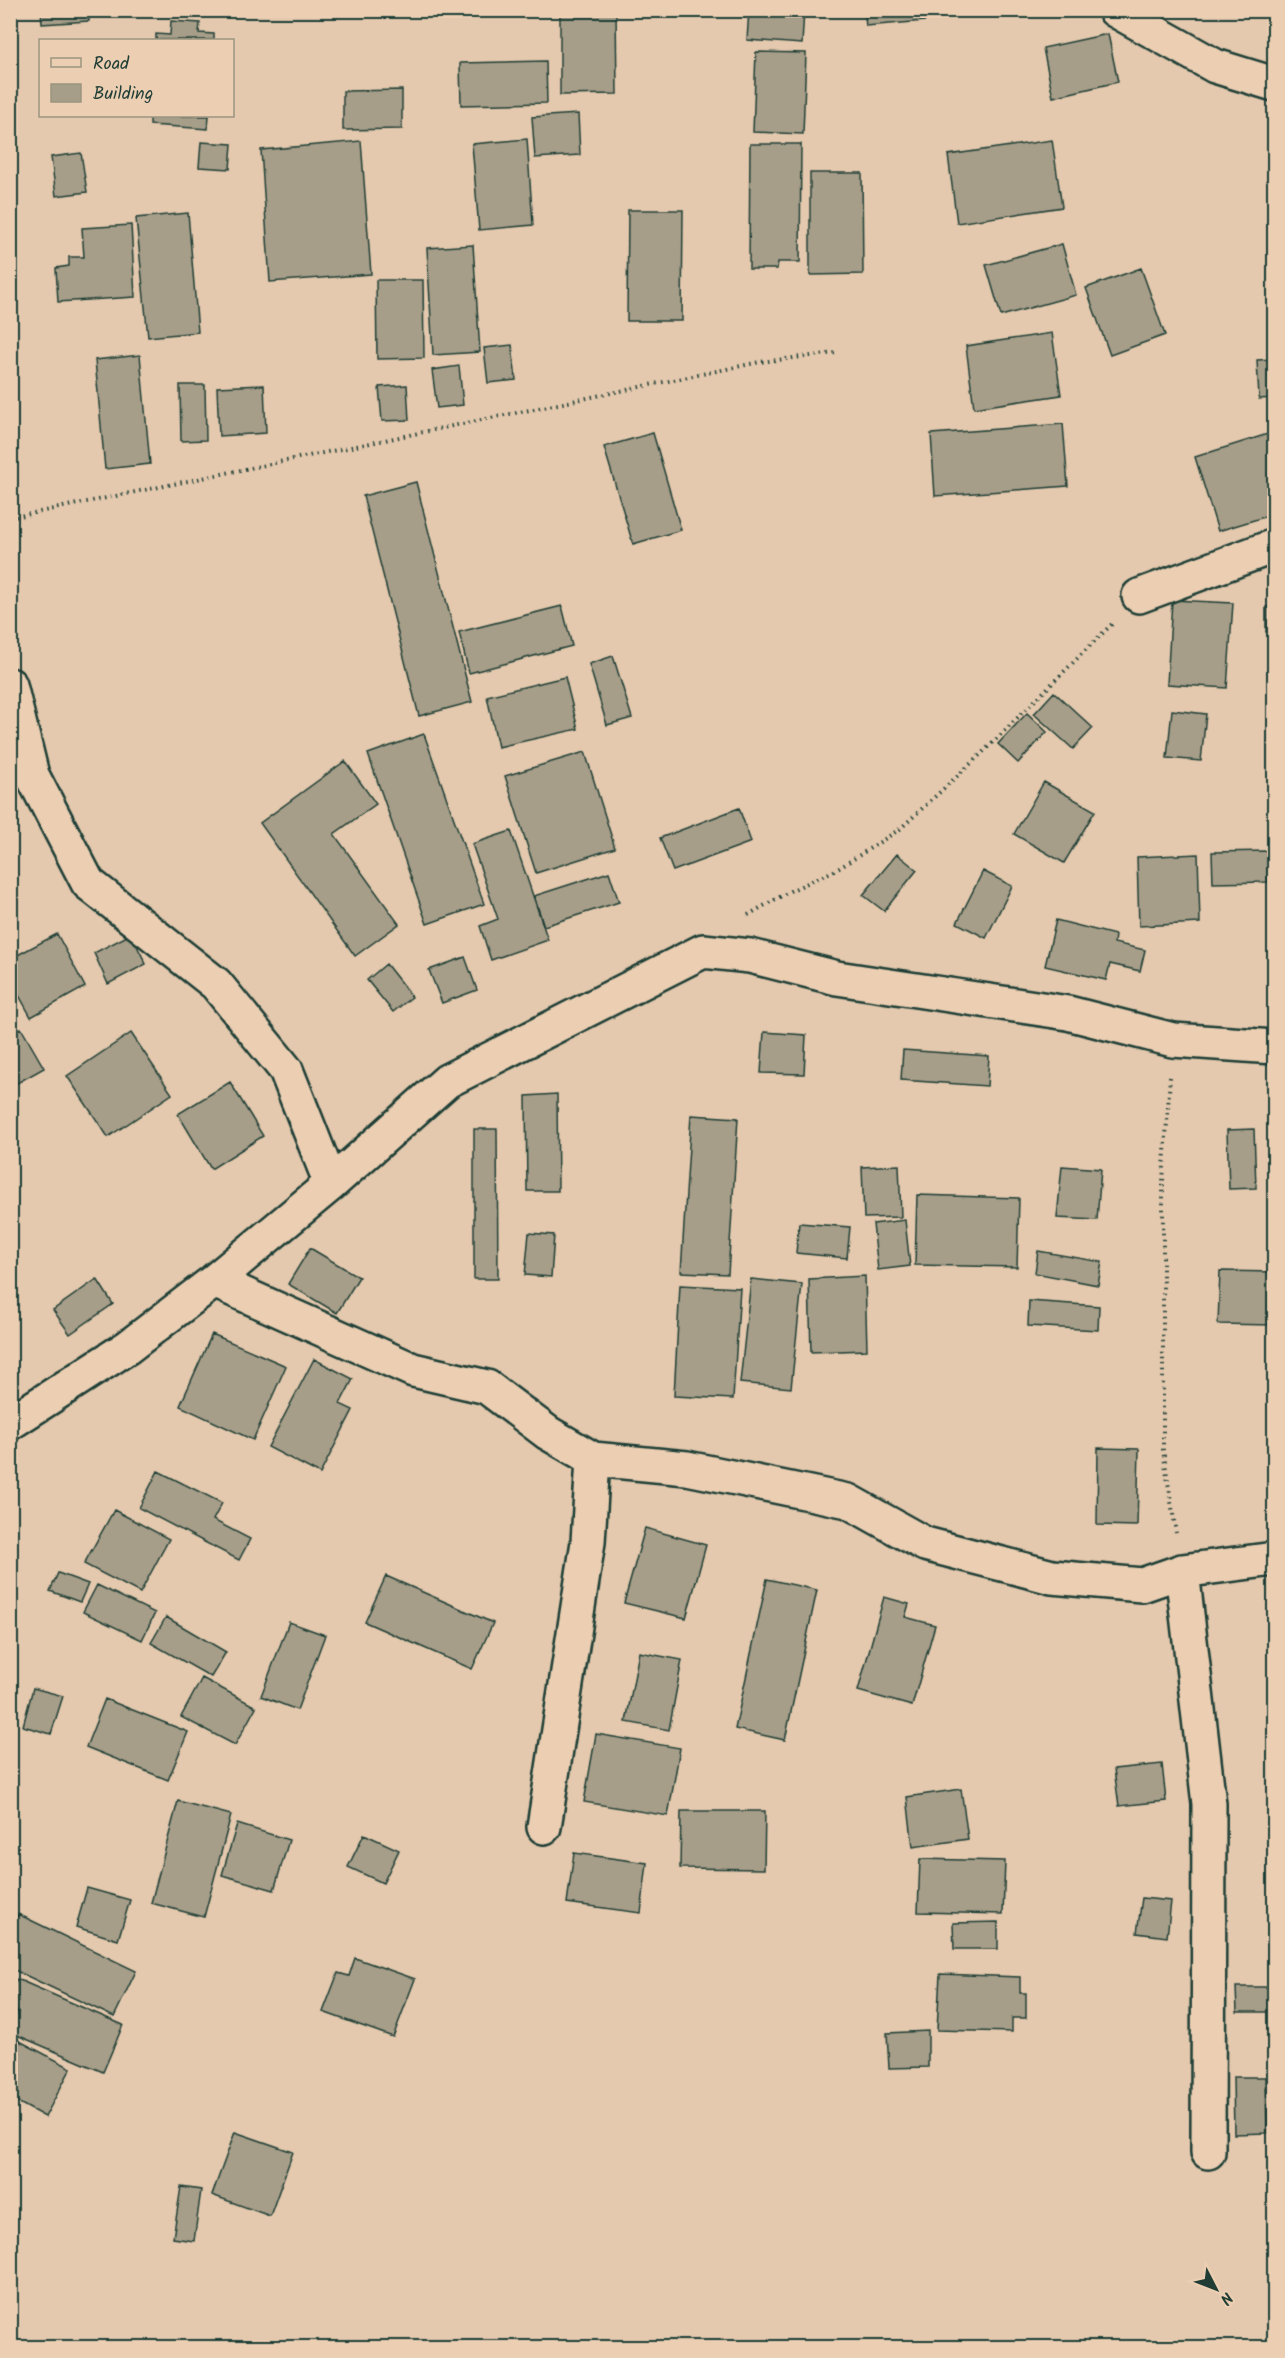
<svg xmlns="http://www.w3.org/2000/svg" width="1285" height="2358" viewBox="0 0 1285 2358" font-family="Kalam,sans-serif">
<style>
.building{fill:#a79e89;stroke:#1f3d34;stroke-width:1.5}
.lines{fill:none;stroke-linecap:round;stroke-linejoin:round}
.street-casing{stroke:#1f3d34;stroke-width:38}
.path{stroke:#1f3d34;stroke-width:4;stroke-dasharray:1.5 4.5;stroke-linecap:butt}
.street{stroke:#eccfb3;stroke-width:33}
</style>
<rect width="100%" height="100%" fill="#e4c9ae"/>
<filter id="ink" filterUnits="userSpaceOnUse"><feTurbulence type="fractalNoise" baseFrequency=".0167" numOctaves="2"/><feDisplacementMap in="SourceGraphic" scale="12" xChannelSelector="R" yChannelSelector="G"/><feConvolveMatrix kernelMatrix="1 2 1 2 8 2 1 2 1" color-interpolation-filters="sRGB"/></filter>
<g filter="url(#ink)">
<path class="building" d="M41 10H89V21L42 24Z
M560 10H616L617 94 560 95Z
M749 10H804L802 44 747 40Z
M864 10H925V21L866 26Z
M171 21 200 23 199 33 214 34V40H156V34L170 35Z
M1108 34 1118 82 1053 97 1043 48Z
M756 52 806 53 803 134 753 132Z
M546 61 547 103 461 105 460 63Z
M402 90V129L343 130V91Z
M578 114 580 155 535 158 532 117Z
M150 116H209L208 129 150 125Z
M527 139 533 225 479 230 472 144Z
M1052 140 1062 207 957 223 948 155Z
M361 141 371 274 270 282 261 150Z
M201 142 232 144 230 169 199 167Z
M750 144H801L800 262H778L777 269H749Z
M81 153 87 192 56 196 51 157Z
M810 173H862L863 274 810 275Z
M1270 187H1274V215Z
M628 210H683L682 321H627Z
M188 213 198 332 148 337 136 218Z
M131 225 135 297 58 302 56 268 69 266V257H84L82 228Z
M1062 244 1076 295 1001 316 986 265Z
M473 245 480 352 433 355 427 248Z
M1141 268 1165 335 1110 355 1086 288Z
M376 280H423L424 358 377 359Z
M1052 333 1061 395 974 408 966 346Z
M512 345 516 380 488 383 484 348Z
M140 355 150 464 105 469 95 360Z
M1274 359V398L1259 399 1257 360Z
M459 366 463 405 437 408 432 370Z
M180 385H205L206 440 181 441Z
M264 385 266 433 219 436 217 387Z
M407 385 409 420 382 421 379 387Z
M1063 424 1068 486 935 496 931 434Z
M1274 432V514L1218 531 1195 457Z
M653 433 681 530 633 544 604 447Z
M416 482 472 702 419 716 363 496Z
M1172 600 1233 603 1227 688 1167 684Z
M562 606 572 646 469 673 459 632Z
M1274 606V631L1266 632V607Z
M613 656 632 718 607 725 589 664Z
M565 677 578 729 498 747 487 696Z
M1054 692 1093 728 1073 749 1034 714Z
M1172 710 1206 714 1201 761 1167 758Z
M1027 713 1047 732 1018 763 998 744Z
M424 734 484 904 427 924 368 754Z
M585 752 615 848 536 873 505 776Z
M345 761 376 804 334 834 399 924 355 956 260 823Z
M1044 782 1095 811 1064 863 1014 834Z
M739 808 751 842 673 871 660 838Z
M511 831 548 940 491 960 480 926 498 919 472 844Z
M1268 851V882L1213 883 1212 852Z
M897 854 917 870 884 911 863 895Z
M1198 854 1200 923 1139 926 1137 857Z
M983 871 1012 886 986 938 957 923Z
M609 872 619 902 544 926 534 896Z
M1056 920 1115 935 1114 943 1145 950 1140 971 1110 964 1106 980 1045 966Z
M57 934 85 987 31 1017 10 979V959Z
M131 934 146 964 108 984 94 953Z
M465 957 477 990 442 1003 429 970Z
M386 964 412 997 393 1012 367 980Z
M21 1028 44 1068 10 1087V1034Z
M764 1032 806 1035 804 1074 761 1073Z
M131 1033 172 1094 108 1137 67 1076Z
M903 1050 989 1056 987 1086 901 1080Z
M230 1082 263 1136 211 1169 178 1114Z
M557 1094 558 1191H527L526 1096Z
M691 1115 738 1118 728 1274 681 1272Z
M474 1129H497L498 1279H474Z
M1254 1129 1256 1188 1229 1189 1227 1130Z
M899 1165 901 1217 864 1218 862 1167Z
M1062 1166 1101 1169 1097 1220 1057 1218Z
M917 1195 1019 1198 1017 1267 915 1265Z
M905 1220 910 1266 878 1270 873 1224Z
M799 1223 850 1227 847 1258 796 1253Z
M529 1233 554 1235 551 1277 525 1275Z
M310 1248 359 1277 337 1313 288 1284Z
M1038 1251 1102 1262 1098 1285 1035 1273Z
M1220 1271 1274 1272V1325L1218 1324Z
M865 1276 867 1350 811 1352 809 1279Z
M97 1279 113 1304 70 1334 53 1310Z
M751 1279 802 1284 791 1388 740 1383Z
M680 1285 740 1288 733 1399 674 1396Z
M1029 1301 1099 1306 1098 1330 1028 1326Z
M212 1334 286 1366 253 1440 180 1406Z
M314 1359 353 1379 340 1404 353 1410 320 1474 268 1447Z
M1098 1448 1139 1449 1137 1526 1097 1525Z
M158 1471 222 1503 213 1520 250 1539 239 1560 139 1508Z
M114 1510 169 1539 140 1593 84 1564Z
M645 1528 706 1545 686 1618 624 1603Z
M58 1573 88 1584 80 1602 50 1591Z
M386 1576 493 1623 472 1669 365 1622Z
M767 1579 817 1590 785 1740 735 1729Z
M97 1585 155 1613 142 1640 83 1612Z
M884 1597 909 1604 905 1617 935 1625 912 1706 858 1691Z
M166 1617 226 1652 211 1677 151 1643Z
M289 1622 325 1635 297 1710 261 1696Z
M639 1652 682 1660 669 1730 626 1722Z
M202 1678 256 1707 235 1745 181 1717Z
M33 1688 63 1696 51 1734 23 1726Z
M105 1699 188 1732 168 1780 86 1747Z
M596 1734 680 1748 668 1816 584 1802Z
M1162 1764 1166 1801 1119 1806 1114 1769Z
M961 1789 968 1839 913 1847 907 1797Z
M178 1801 231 1815 204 1917 151 1903Z
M681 1811H765L764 1869 680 1868Z
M237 1824 289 1840 274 1890 222 1875Z
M364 1834 399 1850 383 1883 348 1867Z
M574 1853 647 1863 641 1913 567 1903Z
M920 1859 1005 1861 1003 1914 918 1912Z
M87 1888 130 1900 118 1940 76 1927Z
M1142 1898 1171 1901 1167 1937 1137 1933Z
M18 1914 136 1971 114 2017 10 1968V1930Z
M998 1922V1949H954L953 1923Z
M355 1958 415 1979 393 2037 323 2012 338 1973 349 1976Z
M940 1974 1020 1977V1993H1026V2018H1012V2032L937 2030Z
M17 1979 123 2025 103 2072 10 2032 18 2011 10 2008V1994Z
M1236 1987H1269L1268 2012H1237Z
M928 2031V2067L889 2068 887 2033Z
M10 2036 71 2068 45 2117 10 2098Z
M1233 2077H1266L1267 2133 1234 2134Z
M235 2132 293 2152 270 2216 212 2195Z
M181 2187 201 2190 194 2241 173 2238Z"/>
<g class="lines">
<g class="street-casing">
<path id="street" d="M1115 10 1215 66 1274 84
M1139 596 1274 546
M10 685 32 775 88 883 216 984 286 1070 331 1184
M214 1281 413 1370 487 1387 548 1433 593 1459
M10 1423 128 1347 214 1281 331 1184 447 1081 703 951 750 956 837 978 1068 1013 1173 1040 1274 1047
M1182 1571 1209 1804 1208 2152
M544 1827 588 1542 593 1459 687 1468 848 1501 925 1544 1052 1577 1142 1585 1182 1571 1274 1559"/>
</g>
<path class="path" d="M10 518 760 362 836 353
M748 915 790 891 838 869 900 829 980 755 1114 622
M1170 1077 1163 1181V1450L1176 1533"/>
<use href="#street" class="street"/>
</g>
</g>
<rect width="1285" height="2358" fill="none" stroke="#eccfb3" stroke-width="36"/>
<rect x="18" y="18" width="1249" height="2322" fill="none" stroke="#1f3d34" stroke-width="2" filter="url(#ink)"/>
<rect x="39" y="39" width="195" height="78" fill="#eccfb3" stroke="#9a9580" stroke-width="1.5"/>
<rect x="51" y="58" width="30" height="9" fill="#eccfb3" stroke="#9a9580" stroke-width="1.5"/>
<text x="93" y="69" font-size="18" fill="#1f3d34">Road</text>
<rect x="51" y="84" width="30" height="18" fill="#a79e89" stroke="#9a9580" stroke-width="1.5"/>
<text x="93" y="99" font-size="18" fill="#1f3d34">Building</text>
<g transform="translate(1216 2289) rotate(132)" stroke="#eccfb3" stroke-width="4.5" paint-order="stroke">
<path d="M0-4.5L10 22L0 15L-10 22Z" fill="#1f3d34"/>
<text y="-9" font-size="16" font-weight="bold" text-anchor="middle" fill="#1f3d34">N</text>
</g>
</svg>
